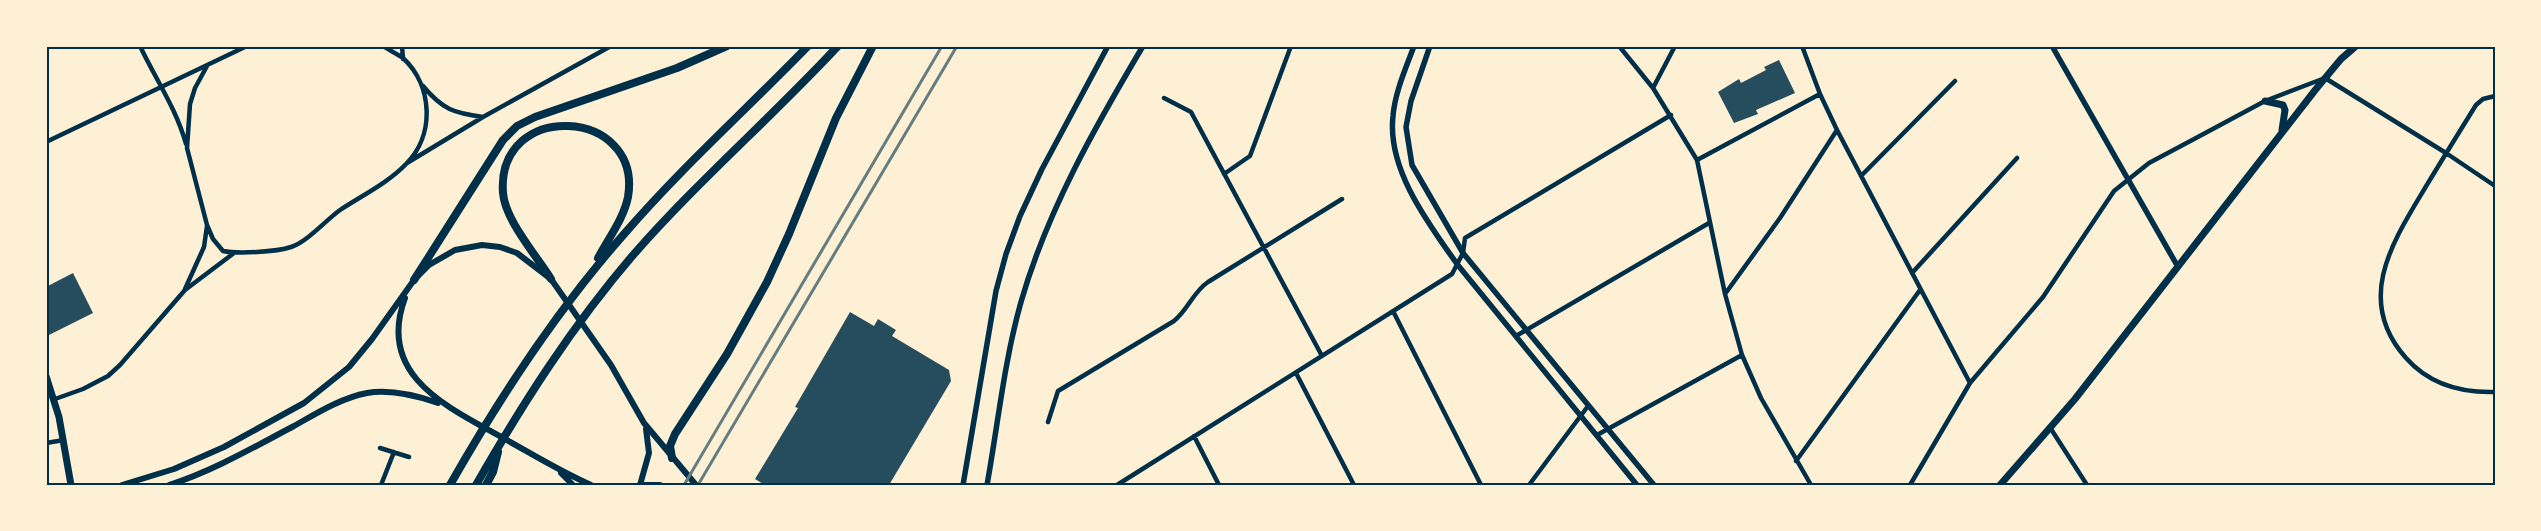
<svg xmlns="http://www.w3.org/2000/svg" width="2541" height="531" viewBox="0 0 2541 531" font-family="'Source Serif 4',serif">
<style>
.building{fill:#264d5e}
.lines{fill:none;stroke-linecap:round;stroke-linejoin:round}
.minor{stroke:#003049;stroke-width:4.5}
.tertiary{stroke:#003049;stroke-width:5.5}
.secondary{stroke:#003049;stroke-width:6}
.primary{stroke:#003049;stroke-width:7}
.motorway{stroke:#003049;stroke-width:8}
.rail{stroke:#657d81;stroke-width:3}
.neatline{fill:none;stroke:#003049;stroke-width:2}
</style>
<rect width="100%" height="100%" fill="#fdf0d5"/>
<path class="building" d="M1779 60 1795 93 1756 110 1758 114 1734 123 1718 92 1739 79 1741 83 1766 70 1764 67Z
M73 273 93 313 47 336 46 287Z
M850 312 874 326 878 319 896 330 892 336 949 370 951 381 889 485H765L755 479 798 408 795 407Z"/>
<g class="lines">
<path class="minor" d="M140 46C156 80 176 108 186 144
M402 46 403 59
M1619 46 1653 88 1697 160 1725 294 1742 355 1761 398 1811 485
M1802 46 1820 94 1837 130 1970 383
M207 66 195 88 190 104 187 148 207 225 213 239 223 251C238 254 276 252 291 247 307 242 325 221 340 210 361 196 388 183 406 164 435 135 433 86 403 58 397 54 389 50 383 46
M423 86C443 110 454 113 483 117
M1653 88 1675 46
M2495 96 2483 99 2476 105C2458 134 2440 163 2422 193 2390 246 2356 302 2406 358 2429 384 2460 393 2495 392
M1164 98 1191 112 1322 356
M46 142 247 46
M1697 160 1820 94
M407 163 483 117 611 46
M1224 174 1250 156 1291 46
M1861 176 1955 81
M1912 273 2017 158
M185 289 204 247 207 226
M1725 294 1780 218 1837 130
M1393 311 1481 485
M1516 336 1709 223
M1296 373 1354 485
M55 399 83 389 108 376 120 365 185 290 234 253
M1048 422 1058 391 1174 321C1188 310 1193 292 1208 282L1342 199
M2051 429 2087 485
M1597 435 1742 355
M1194 436 1219 485
M46 443 64 440
M380 448 409 457
M1796 461 1920 290
M381 485 394 452
M1117 485 1452 274 1463 253 1465 238 1671 115
M1529 485 1588 406
M1910 485 1970 383 2043 297 2114 191 2149 163 2196 138 2265 101 2325 78 2446 153 2495 186"/>
<path class="tertiary" d="M1414 46C1406 68 1395 92 1393 116 1387 169 1428 223 1457 264L1637 485
M1430 46 1411 101 1406 127 1412 165 1463 253 1654 485
M2052 46 2178 267
M963 485 996 291 1006 254 1020 216 1042 169 1108 46
M987 485C998 424 1004 362 1021 302 1047 211 1095 127 1143 46"/>
<path class="secondary" d="M405 298C376 376 448 407 503 438 532 454 561 472 591 485
M561 473 573 485
M122 485 174 469 224 447 304 403 349 367 372 339 414 280 429 265 455 250 482 245 500 247 517 253 551 279 611 365 644 423 696 485
M169 485C213 471 254 447 294 426 317 413 341 398 367 393 391 389 415 395 438 403
M640 485 649 453 646 429
M645 485H660"/>
<path class="primary" d="M2265 101 2283 105 2285 110 2282 130
M46 376 59 417 71 485
M2000 485 2075 399 2316 89 2341 59 2356 46"/>
<path class="motorway" d="M551 279C536 255 505 220 503 193 496 99 643 107 628 197 624 218 608 239 598 258
M414 280 503 140 517 126 535 117 677 68 727 46
M672 458 670 446 675 434 727 354 767 282 789 234 836 118 873 46
M450 485C501 395 557 310 625 233 682 167 747 109 808 46
M476 485C523 403 572 326 634 254 698 181 772 117 838 46
M486 485 493 472 498 452"/>
<path class="rail" d="M684 485 942 46
M698 485 957 46"/>
</g>
<rect width="2541" height="531" fill="none" stroke="#fdf0d5" stroke-width="95"/>
<rect x="48" y="48" width="2446" height="436" class="neatline"/>
</svg>
